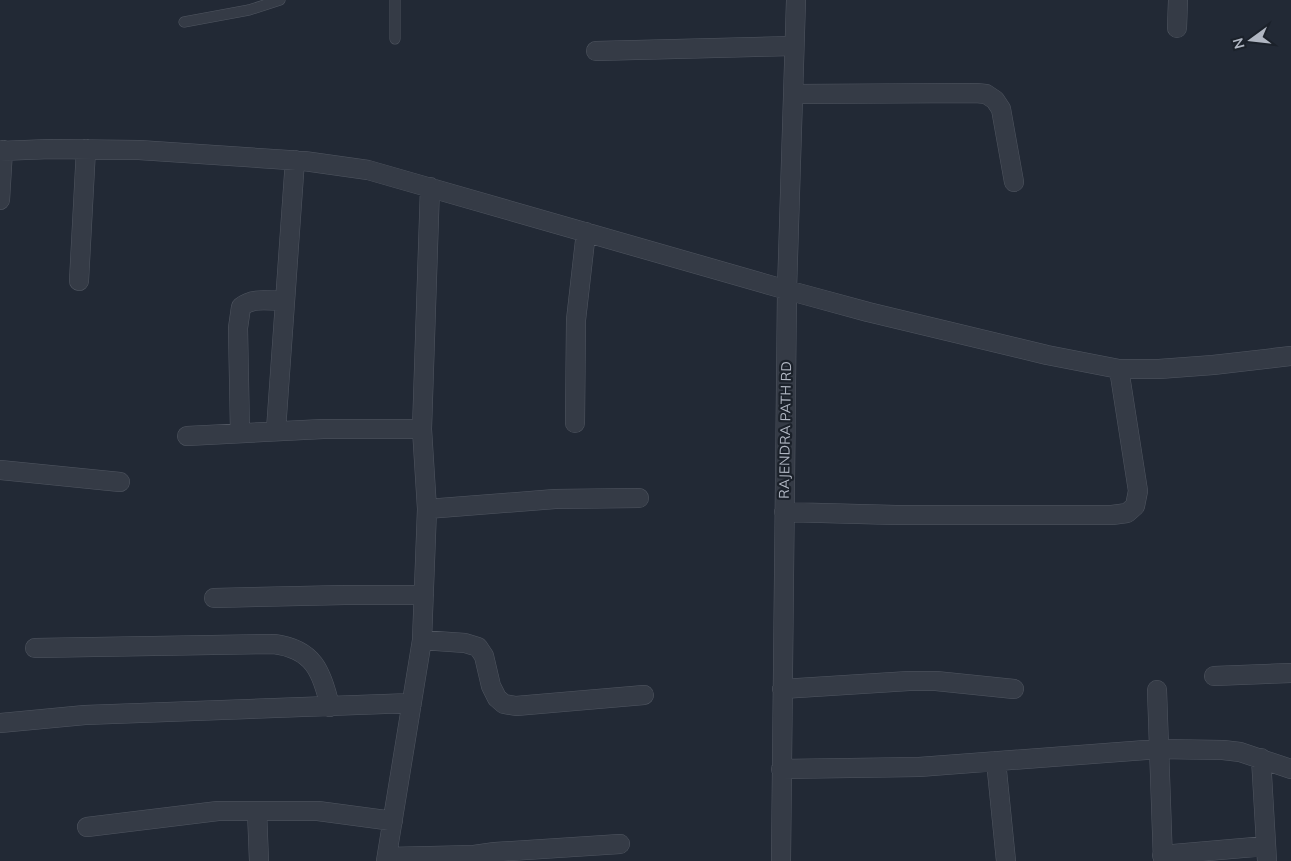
<svg xmlns="http://www.w3.org/2000/svg" width="1291" height="861" viewBox="0 0 1291 861" font-family="Mulish,sans-serif">
<style>
.lines{fill:none;stroke-linecap:round;stroke-linejoin:round}
.lane-casing{stroke:#505661;stroke-width:11}
.street-casing{stroke:#505661;stroke-width:20}
.lane{stroke:#353b46;stroke-width:10}
.street{stroke:#353b46;stroke-width:19}
.labels{text-anchor:middle;dominant-baseline:central;stroke-width:4.5;stroke-linejoin:round;paint-order:stroke}
.street-label{font-size:14px;fill:#b0b6c2;stroke:#1b212a}
</style>
<rect width="100%" height="100%" fill="#222935"/>
<g class="lines">
<g class="lane-casing">
<path id="lane" d="M184 22 249 10 280 0
M395 39V0"/>
</g>
<g class="street-casing">
<path id="street" d="M1177 28 1178 0
M596 51 794 46
M793 94 976 93 986 94 995 100 1001 109 1014 182
M0 151 50 149 139 150 304 161 368 170 787 290 868 312 1047 355 1119 369H1159L1213 365 1291 356
M0 200 3 150
M79 281 86 149
M575 423 576 320 586 232
M276 430 295 160
M240 432 238 328 241 307C253 297 269 301 284 301
M187 436 323 429H422
M0 470 120 482
M427 509 555 499 639 498
M784 512 896 515H1112L1127 513 1135 506 1138 491 1119 369
M214 598 345 595H424
M422 640 465 643 478 647 484 656 491 686 497 698 504 704 516 706 644 695
M35 648 274 644C313 649 322 671 330 707
M1214 676 1291 673
M782 689 909 681H936L1014 689
M1157 690 1163 861
M0 723 85 715 412 703
M1261 758 1267 861
M996 761 1006 861
M781 769 919 767 1159 749 1223 750 1240 752 1291 769
M257 811 259 861
M87 827 218 811H318L393 821
M1162 855 1266 846
M387 857 474 855 495 852 620 844
M386 861 422 640 427 509 422 429 430 187
M781 861 787 290 796 0"/>
</g>
<use href="#lane" class="lane"/>
<use href="#street" class="street"/>
</g>
<g class="labels">
<g class="street-label">
<text transform="translate(785 430) rotate(-89)">RAJENDRA PATH RD</text>
</g>
</g>
<g transform="translate(1251 40) rotate(255)" stroke="#1b212a" stroke-width="4" paint-order="stroke">
<path d="M0-4L9 19L0 12L-9 19Z" fill="#b0b6c2"/>
<text y="-8" font-size="14" font-weight="bold" text-anchor="middle" fill="#b0b6c2">N</text>
</g>
</svg>
